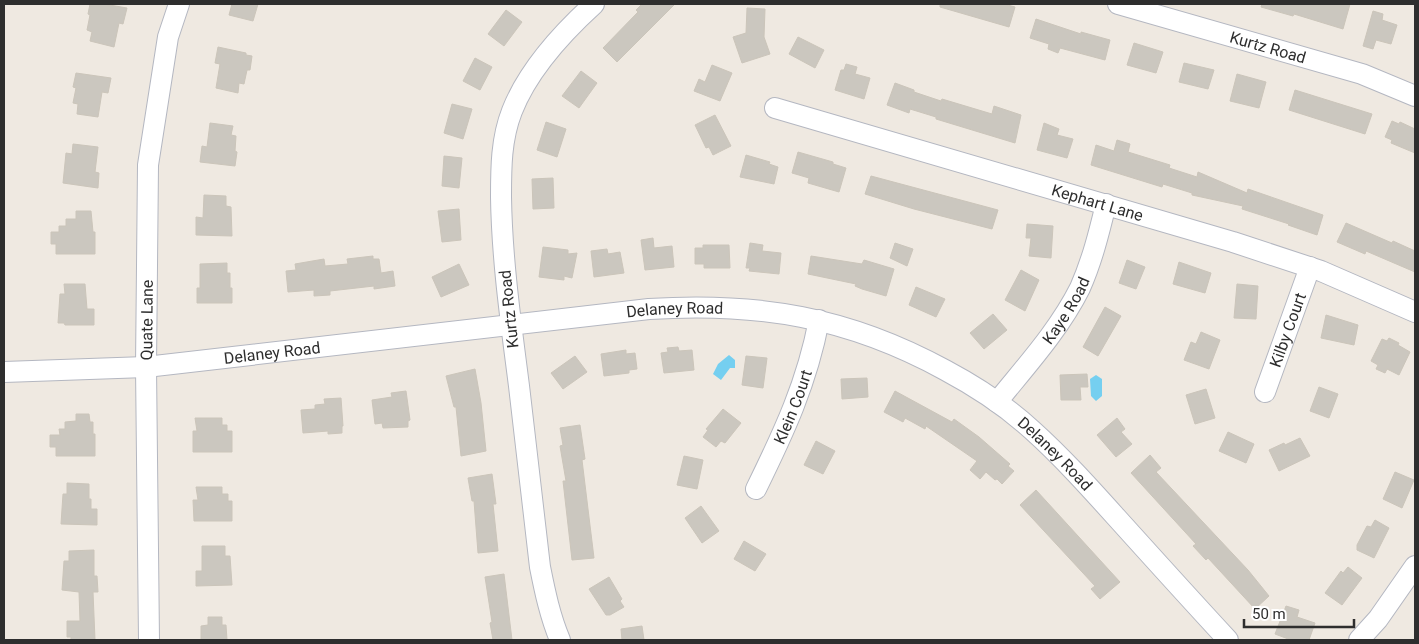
<svg xmlns="http://www.w3.org/2000/svg" width="1419" height="644" viewBox="0 0 1419 644" font-family="Roboto,sans-serif">
<style>
.water{fill:#75cff0}
.building{fill:#cbc7bf;stroke:#cbc5ba}
.lines{fill:none;stroke-linecap:round;stroke-linejoin:round}
.minor-casing{stroke:#b4b7c1;stroke-width:22}
.minor{stroke:#fff;stroke-width:20}
.labels{text-anchor:middle;dominant-baseline:central;stroke-width:5;stroke-linejoin:round;paint-order:stroke}
.street-label{font-size:16px;fill:#2e2e2e;stroke:#fff}
</style>
<rect width="100%" height="100%" fill="#efe9e1"/>
<path class="water" d="M729 355 735 360V368H730L721 380 713 374 718 364Z
M1096 375 1102 379V396L1096 401 1091 396 1090 379Z"/>
<path class="building" d="M90 4H104L127 8 123 24 119 23 114 47 90 41 92 32 87 30 90 15 88 14Z
M232 4H258L253 21 229 15Z
M642 4H675L617 62 603 48 638 12 636 10Z
M940 4H1004L1015 7 1009 27 940 7Z
M1262 4H1350L1343 29 1294 14 1293 16 1261 7Z
M747 8 765 9 764 37 770 54 742 63 733 37 746 33Z
M506 10 522 22 504 46 488 34Z
M1373 11 1383 14 1382 20 1397 25 1391 44 1376 40 1373 49 1363 46Z
M1036 19 1081 34V32L1110 40 1105 60 1060 48 1058 53 1048 49 1049 44 1030 38Z
M798 37 824 50 815 68 789 54Z
M1134 43 1163 52 1156 73 1127 65Z
M218 47 246 53V55L252 56 250 70H247L244 84 239 83 238 93 216 88 220 64 215 63Z
M475 58 492 67 480 90 463 81Z
M1184 63 1214 70 1208 89 1179 82Z
M846 64 857 67 855 74 870 78 864 99 835 90 841 70H844Z
M712 65 732 73 720 101 694 91 699 79 705 82Z
M581 71 597 83 579 108 562 96Z
M76 73 111 78 108 93 102 92 98 117 77 114 78 104 73 103 76 88 73 87Z
M1237 74 1266 82 1259 108 1230 101Z
M895 83 914 90V92L941 101 942 99 992 114 994 106 1021 115 1015 143 936 119V117L910 109 909 113 887 105Z
M1295 90 1372 114 1365 134 1289 110Z
M452 104 472 109 463 139 444 133Z
M715 115 731 146 713 155 709 147 706 148 695 125Z
M1392 121 1399 124 1400 122 1415 129V153L1391 143 1392 140 1385 137Z
M546 122 566 129 557 157 537 150Z
M210 123 233 126 231 135 236 136 235 151 237 152 235 166 200 162 202 146 207 147Z
M1044 123 1059 129 1057 135 1073 139 1067 158 1037 150Z
M1117 140 1130 144 1128 152 1170 165 1169 168 1197 177 1198 172 1247 193 1248 189 1323 215 1317 235 1288 225 1289 224 1242 209 1243 206 1192 195V193L1163 184 1162 187 1091 165 1096 145 1114 151Z
M73 144 98 147 95 172 99 173 98 188 63 183 66 153 72 154Z
M798 152 833 162V164L846 168 839 192 808 183 809 178 792 173Z
M746 155 770 162 769 164 778 167 774 184 740 177Z
M444 156 462 158 459 188 442 186Z
M871 176 998 210 992 229 914 209 865 194Z
M553 178 554 208 533 209 532 179Z
M204 195 226 196V206L231 207 232 236 196 235V217L203 218Z
M459 209 461 240 442 242 438 211Z
M76 211H91L93 232H95V254H56V244H51V232H59V226H66V219H76Z
M1346 223 1392 243 1393 241 1415 251V272L1366 251 1365 254 1337 242Z
M1027 224 1053 226 1051 258 1029 256 1031 238H1026Z
M653 238 654 248 672 246 674 267 645 270 641 240Z
M750 243 763 245 762 251 781 253 779 274 749 271 750 268H746Z
M895 243 913 249 907 266 890 258Z
M703 245H729L730 268H704V264H695V248H703Z
M543 247 568 250V254L577 253 572 278 564 276V280L539 277Z
M607 249 608 254 620 252 624 273 594 277 591 251Z
M373 256V259H379L381 273 393 271 395 286 374 289V286L330 291V295L314 296V290L288 292 286 271 296 270 295 264 324 259 325 266 348 264 347 259Z
M811 256 862 264 864 260 894 269 886 296 862 289 855 286 856 284 808 274Z
M1127 260 1145 267 1136 289 1119 283Z
M1179 262 1211 273 1205 293 1173 284Z
M227 263V273H230V288H232V303H197V288H200V264Z
M459 264 469 285 441 297 432 277Z
M1021 270 1039 280 1025 311 1005 300Z
M64 284H85L87 309H94V325H65L64 323H58L60 294H65Z
M1237 284 1258 286 1256 319 1234 318Z
M916 287 945 299 936 317 909 305Z
M1105 307 1121 316 1098 356 1083 347Z
M993 314 1007 330 984 349 970 333Z
M1326 315 1358 325 1354 345 1321 338Z
M1201 332 1220 340 1209 369 1184 360 1191 342 1196 344Z
M1389 338 1399 343 1398 345 1410 352 1399 375 1387 369 1385 373 1376 369 1378 365 1371 361 1382 339 1387 341Z
M678 347 679 351 692 350 694 370 664 373 661 353 668 352 667 348Z
M626 350V354L635 353 637 369 629 370V373L604 376 601 354Z
M575 356 587 372 563 389 551 373Z
M746 356 767 358 763 388 742 385Z
M475 369 481 403 486 451 461 456 456 407H454L446 376Z
M1087 374 1088 387H1080L1081 400H1061L1060 375Z
M867 378 868 397 842 399 841 379Z
M1319 387 1338 394 1329 418 1310 411Z
M1206 389 1215 418 1195 424 1186 395Z
M406 391 410 420 408 421V427L383 428 382 423 375 424 372 400 392 397 391 393Z
M895 391 952 422 954 419 979 437 1010 464 1008 466 1014 471 1002 484 997 479 995 480 986 472 980 479 970 470 977 461 926 426 925 429 905 418 903 422 884 412Z
M341 398 343 426H342V433L328 434V431L303 433 301 410 315 409V405L325 404 324 399Z
M723 409 741 423 725 443 721 441 716 447 703 437 708 430 706 429Z
M76 414H89L90 422H93V434H95V456H56V447H50V435H60L59 429H65V422L76 421Z
M195 418H222V425H227V431H232V452H193V431H197Z
M1117 418 1125 429 1121 432 1132 444 1116 457 1097 435Z
M580 425 585 459 582 460 594 558 572 560 563 481H566L560 446 563 445 560 428Z
M1228 432 1254 444 1246 463 1219 451Z
M1300 438 1310 456 1279 471 1269 450 1284 443 1285 445Z
M816 441 835 451 823 474 804 465Z
M1150 455 1161 468 1156 472 1248 570 1269 596 1255 609 1208 558 1206 560 1193 546 1196 544 1131 473Z
M684 456 703 460 697 489 677 485Z
M1395 472 1414 480 1402 508 1383 499Z
M492 474 496 504H493L498 551 478 553 474 501H472L468 478Z
M67 483 89 484V499H91V509H97V525L61 524 63 494H67Z
M196 487H222V494H228V501H232V521H194L193 500H198Z
M1036 490 1120 582 1100 599 1091 589 1095 586 1020 505Z
M701 506 719 531 702 543 685 518Z
M1375 520 1389 528 1374 558 1357 550V545L1367 526 1371 527Z
M744 541 766 554 755 571 734 559Z
M202 546H225V556H230L232 585 196 586V571H202Z
M94 550V576H97L98 592H93L95 640H71V637H67V621H80L79 592 62 590 64 561H69V551Z
M1348 567 1362 578 1342 605 1325 593 1341 571 1343 573Z
M504 574 512 640H493L490 623 492 622 485 577Z
M609 577 622 599 620 601 624 607 610 615H606L589 589Z
M1286 606 1299 610 1297 617 1315 623 1309 640H1291L1275 634Z
M208 617H222V625H226L227 640H201V626L208 625Z
M642 626 644 640H622L621 629Z"/>
<g class="lines">
<g class="minor-casing">
<g id="minor">
<path id="s1" d="M1118 4 1362 74 1415 96"/>
<path id="s2" d="M775 108 1233 242 1321 271 1415 312"/>
<path id="s3" d="M4 372 146 367 649 309C758 302 848 317 945 370 975 386 1006 406 1032 430 1062 457 1089 487 1116 517 1153 558 1190 599 1228 640"/>
<path id="s4" d="M1265 392 1310 267"/>
<path id="s5" d="M997 402C1026 366 1059 330 1080 288 1092 261 1099 233 1106 204"/>
<path id="s6" d="M756 489C784 432 807 383 819 320"/>
<path id="s7" d="M149 640 146 367 148 165 168 37 179 4"/>
<path d="M560 640C550 616 545 592 540 567 533 507 526 446 519 386 511 323 502 261 501 197 501 168 501 139 512 111 528 70 561 34 594 4"/>
<path d="M1359 640 1378 619 1415 566"/>
</g>
</g>
<use href="#minor" class="minor"/>
</g>
<g class="labels">
<g class="street-label">
<text stroke="none"><textPath href="#s1" startOffset="156">Kurtz Road</textPath></text>
<text stroke="none"><textPath href="#s2" startOffset="336">Kephart Lane</textPath></text>
<text transform="translate(509 309) rotate(-96)">Kurtz Road</text>
<text stroke="none"><textPath href="#s5" startOffset="115">Kaye Road</textPath></text>
<text stroke="none"><textPath href="#s3" startOffset="674">Delaney Road</textPath></text>
<text stroke="none"><textPath href="#s7" startOffset="320">Quate Lane</textPath></text>
<text stroke="none"><textPath href="#s4" startOffset="66">Kilby Court</textPath></text>
<text stroke="none"><textPath href="#s3" startOffset="269">Delaney Road</textPath></text>
<text stroke="none"><textPath href="#s6" startOffset="90">Klein Court</textPath></text>
<text stroke="none"><textPath href="#s3" startOffset="1094">Delaney Road</textPath></text>
</g>
</g>
<rect width="1419" height="644" fill="none" stroke="#2e2e2e" stroke-width="10"/>
<path d="M1244 619v8h110v-8" fill="none" stroke="#2e2e2e" stroke-width="2.5"/>
<text x="1252" y="619" font-size="15" fill="#2e2e2e" stroke="#ffffff" stroke-width="4" paint-order="stroke">50 m</text>
</svg>
